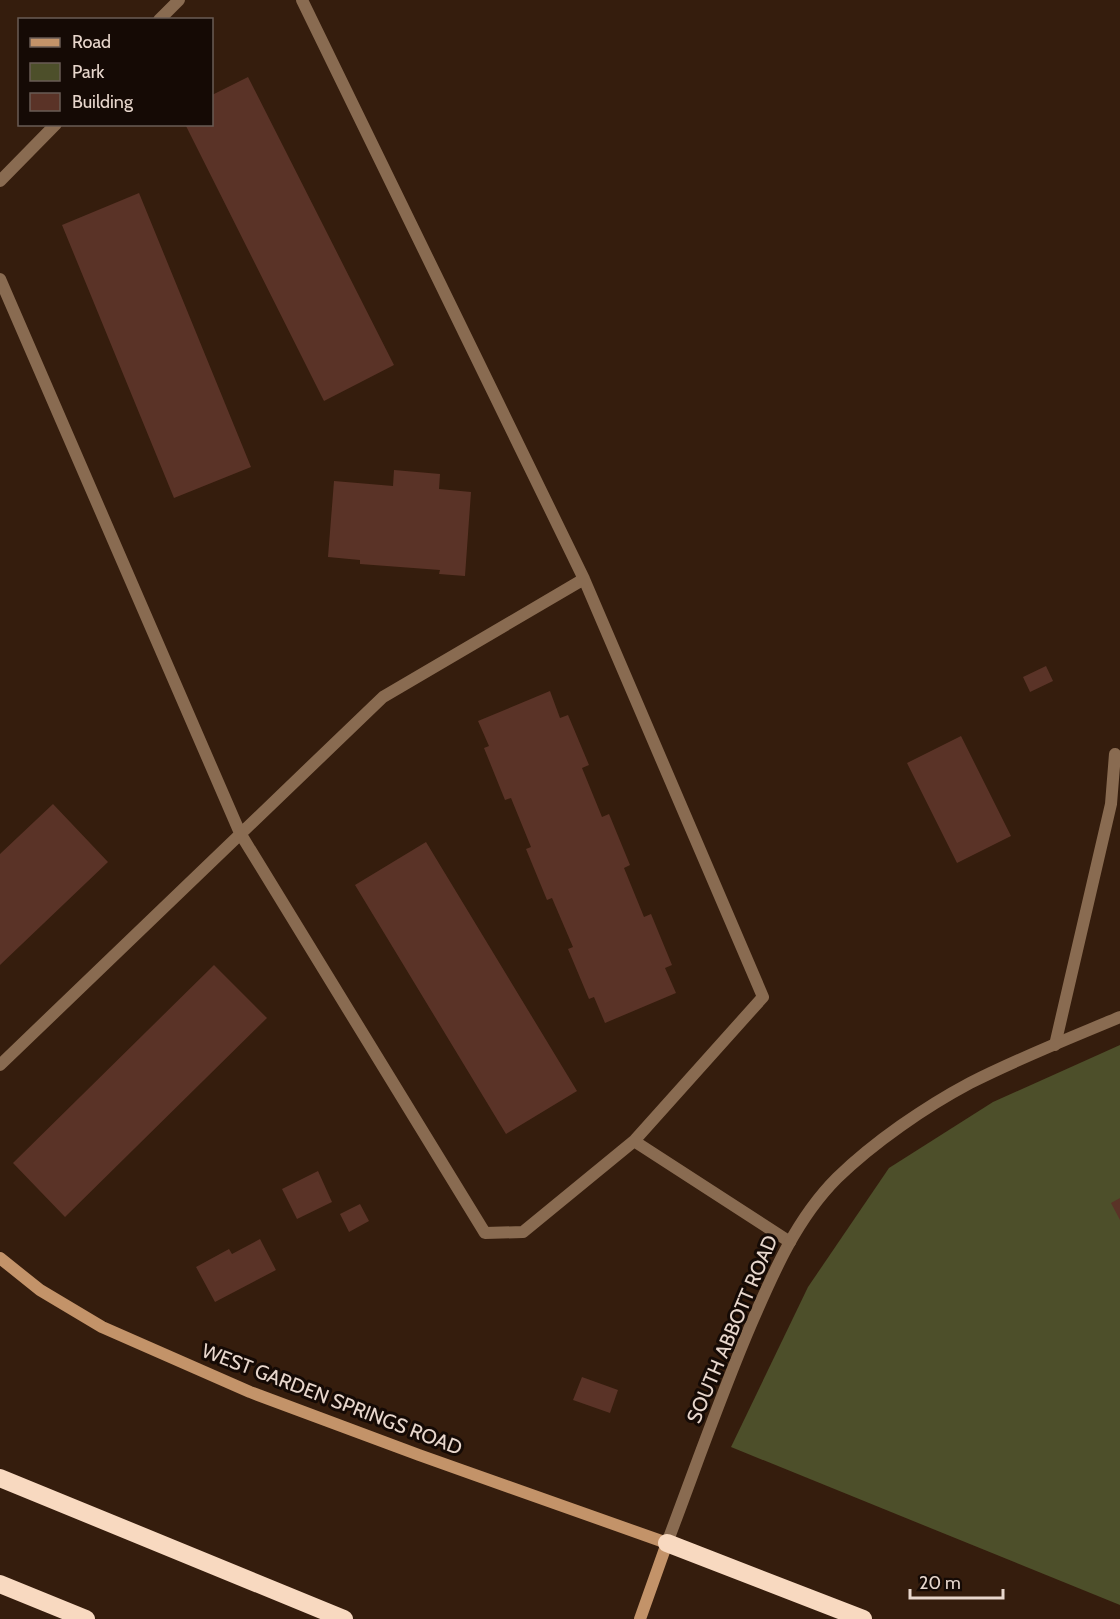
<svg xmlns="http://www.w3.org/2000/svg" width="1120" height="1619" viewBox="0 0 1120 1619" font-family="Cabin,sans-serif">
<style>
.green{fill:#4d4f2a}
.building{fill:#5a3327}
.lines{fill:none;stroke-linecap:round;stroke-linejoin:round}
.lane{stroke:#896b51;stroke-width:12}
.street{stroke:#896b51;stroke-width:12}
.secondary{stroke:#c39369;stroke-width:12}
.highway{stroke:#f8d9c0;stroke-width:18}
.labels{text-anchor:middle;dominant-baseline:central;stroke-width:6;stroke-linejoin:round;paint-order:stroke}
.street-label{font-size:20px;fill:#e8d7cd;stroke:#150a05}
</style>
<rect width="100%" height="100%" fill="#351d0d"/>
<path class="green" d="M1120 1045V1605L731 1447 808 1287 889 1168 993 1102Z"/>
<path class="building" d="M248 77 394 365 324 401 185 124H212V95Z
M139 193 251 467 174 498 62 225Z
M394 470 440 474 439 489 471 492 465 576 439 574 440 570 360 564V560L328 557 334 481 393 486Z
M1046 666 1053 681 1030 692 1023 677Z
M550 691 560 718 568 715 589 765 582 768 602 817 609 814 630 865 624 868 644 917 651 914 672 965 665 968 676 993 605 1023 594 997 589 999 568 949 573 947 552 898 547 900 526 849 531 847 511 798 505 800 484 748 489 746 478 721Z
M961 736 1011 836 957 863 907 763Z
M53 804 108 862 0 965V854Z
M426 842 577 1091 506 1134 355 885Z
M214 965 267 1018 65 1217 13 1163Z
M318 1171 332 1202 297 1219 282 1189Z
M1120 1198V1220L1111 1203Z
M360 1204 369 1221 349 1232 340 1214Z
M260 1239 276 1270 215 1302 196 1267 229 1249 232 1254Z
M582 1377 618 1390 610 1413 573 1400Z"/>
<g class="lines">
<path class="lane" d="M159 20 179 0
M0 181 56 124
M0 279 240 833 485 1233 523 1232 634 1141 790 1242
M584 579 763 997 634 1141
M1055 1045 1111 804 1115 754
M0 1065 383 697 584 579 302 0"/>
<path class="street" d="M667 1543C695 1469 721 1394 752 1322 774 1271 797 1218 837 1178 874 1142 925 1107 970 1083 1019 1058 1070 1038 1120 1017"/>
<path class="secondary" d="M0 1258 40 1290 102 1327 250 1392 419 1455 667 1543 640 1619"/>
<path class="highway" d="M0 1478 344 1619
M667 1543 863 1619
M0 1584 86 1619"/>
</g>
<g class="labels">
<g class="street-label">
<text transform="translate(732 1329) rotate(-67)">SOUTH ABBOTT ROAD</text>
<text transform="translate(332 1399) rotate(21)">WEST GARDEN SPRINGS ROAD</text>
</g>
</g>
<rect x="18" y="18" width="195" height="108" fill="#150a05" stroke="#695c55" stroke-width="1.5"/>
<rect x="30" y="38" width="30" height="9" fill="#c39369" stroke="#695c55" stroke-width="1.5"/>
<text x="72" y="48" font-size="18" fill="#e8d7cd">Road</text>
<rect x="30" y="63" width="30" height="18" fill="#4d4f2a" stroke="#695c55" stroke-width="1.5"/>
<text x="72" y="78" font-size="18" fill="#e8d7cd">Park</text>
<rect x="30" y="93" width="30" height="18" fill="#5a3327" stroke="#695c55" stroke-width="1.5"/>
<text x="72" y="108" font-size="18" fill="#e8d7cd">Building</text>
<path d="M910 1589v9h93v-9" fill="none" stroke="#e8d7cd" stroke-width="3"/>
<text x="919" y="1589" font-size="18" fill="#e8d7cd" stroke="#150a05" stroke-width="4.5" paint-order="stroke">20 m</text>
</svg>
